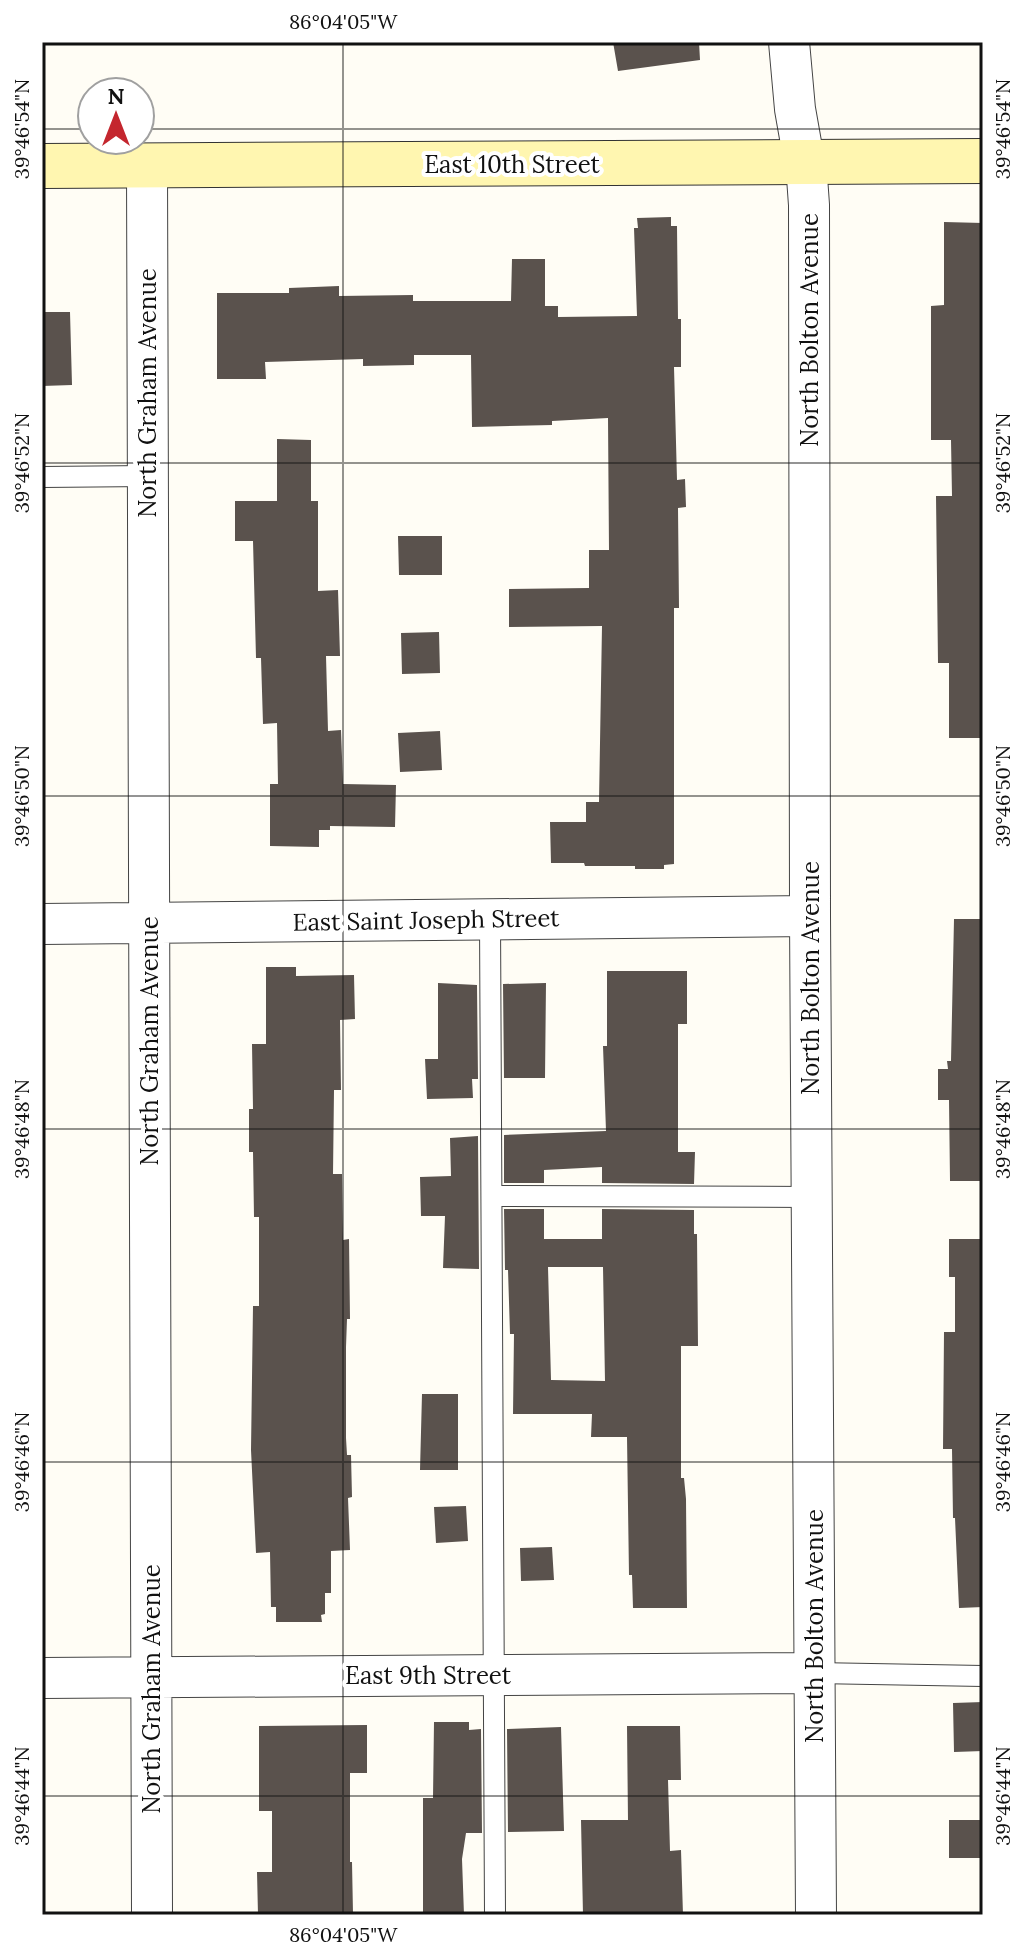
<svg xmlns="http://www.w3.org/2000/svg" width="1025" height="1957" viewBox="0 0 1025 1957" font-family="Lora,serif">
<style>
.building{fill:#5a524d;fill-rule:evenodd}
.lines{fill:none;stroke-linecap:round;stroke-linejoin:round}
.service-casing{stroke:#444;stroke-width:22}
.minor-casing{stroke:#444;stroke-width:42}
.secondary-casing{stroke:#333;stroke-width:46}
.service{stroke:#fff;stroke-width:20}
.minor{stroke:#fff;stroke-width:40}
.secondary{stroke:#fff6b0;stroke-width:44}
.ticks{fill:none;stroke:#111;stroke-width:2;stroke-opacity:0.45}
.labels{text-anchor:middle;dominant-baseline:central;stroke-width:8;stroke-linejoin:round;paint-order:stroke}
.street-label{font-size:24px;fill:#111;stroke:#fff}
.neatline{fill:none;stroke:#111;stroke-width:3}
.ticks-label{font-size:20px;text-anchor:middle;fill:#111}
</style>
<rect width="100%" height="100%" fill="#fffdf5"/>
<path class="building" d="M613 42H699L700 60 618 71Z
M671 217V226H677L678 319H681V367H674L677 480 685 479 686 507 678 508 679 608H674V864L664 865V869H635V866H585L584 863H551L550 822H586V802H599L602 626 509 627V589L589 588V550H609L608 418 552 421V425L472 427 471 355H414V365L363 366V359L265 362 266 379H217V293H289V288L339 286V296L413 295V301H511L512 259H545V306H558V317L637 316 634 228H638L637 218Z
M944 222 983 223V738H949V663H938L936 496H952L951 440H931V306L944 305Z
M42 312H70L72 385 42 386Z
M277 439 311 440V501H318V591L338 590 340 656H326L328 731 341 730 343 784 396 785 395 827 330 826V830H319V847L270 846V784H278L277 723 263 724 261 658H256L253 541H235V501H277Z
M398 536H442V575H399Z
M439 632 440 673 402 674 401 633Z
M440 731 442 770 400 772 398 733Z
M954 919H983V1181H950L949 1100H938V1069H948L947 1061H951Z
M266 967H296V976L354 975 355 1019 340 1020 341 1090H334L333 1174H342L343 1240 349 1239 350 1319H347L346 1347V1438L347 1455H351L352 1497 348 1498 350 1550 331 1551V1593H325V1614L321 1615 322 1622H276V1607H271L270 1552 256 1553 251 1450 253 1306H259V1217H254L253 1152H249V1109H253L252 1044H266Z
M607 971H687V1024H678V1152H695L694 1184 602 1183V1167L544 1170V1183H504V1135L606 1131 603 1046H607Z
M438 983 477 985 478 1079H472L473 1098 427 1099 425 1059H438Z
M546 983 545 1078H504L503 984Z
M478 1136 479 1269 443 1268 445 1216H421L420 1177 451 1176 450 1138Z
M504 1209H544V1239H602V1209L694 1210V1234H697L698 1346H681V1478H684L686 1499 687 1608H633L632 1575H629L627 1437H591L592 1414H513L514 1334H510L508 1270H505ZM548 1267H603L605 1381 551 1380Z
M949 1239H983V1607L959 1608 955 1518H953L952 1449H943L944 1332H955V1277H949Z
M422 1394H458V1470H420Z
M466 1506 468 1541 436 1543 434 1507Z
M552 1547 554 1580 521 1581 520 1548Z
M983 1702V1751L954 1752 953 1703Z
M434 1722H469V1730L481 1729 482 1833H466L462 1859 464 1915H423V1798H433Z
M367 1725V1773H350V1862H352L353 1914 258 1915 257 1872H272V1811H259V1726Z
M627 1726H680L681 1780H668L670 1851 681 1850 683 1915H583L581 1820H628Z
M561 1727 564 1831 508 1832 507 1729Z
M949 1820H983V1858H949Z"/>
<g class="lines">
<g class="service-casing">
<path id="service" d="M42 477 148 476
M490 919 495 1915
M492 1196 812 1197
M815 1673 983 1676"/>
</g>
<g class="minor-casing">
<path id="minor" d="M789 42 795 109 807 177 809 205 810 916 816 1915
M147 166 152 1915
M42 924 810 916
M42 1678 815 1673"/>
</g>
<g class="secondary-casing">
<path id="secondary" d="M42 166 983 161"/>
</g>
<use href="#service" class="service"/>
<use href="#minor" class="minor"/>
<use href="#secondary" class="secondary"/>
</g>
<path class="ticks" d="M343 42V1915M42 129H92M140 129H983M42 463H983M42 796H983M42 1129H983M42 1462H983M42 1796H983"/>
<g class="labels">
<g class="street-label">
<text x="512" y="164">East 10th Street</text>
<text transform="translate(809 330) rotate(-90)">North Bolton Avenue</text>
<text transform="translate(147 393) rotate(-90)">North Graham Avenue</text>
<text transform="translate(426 920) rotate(-1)">East Saint Joseph Street</text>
<text transform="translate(810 978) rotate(-90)">North Bolton Avenue</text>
<text transform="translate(149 1041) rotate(-90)">North Graham Avenue</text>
<text transform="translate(814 1626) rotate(-90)">North Bolton Avenue</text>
<text x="428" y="1675">East 9th Street</text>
<text transform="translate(151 1689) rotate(-90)">North Graham Avenue</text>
</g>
</g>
<rect width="1025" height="1957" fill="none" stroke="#ffffff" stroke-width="88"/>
<g transform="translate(116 116)"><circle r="38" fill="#ffffff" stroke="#a0a0a0" stroke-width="2"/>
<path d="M0-6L14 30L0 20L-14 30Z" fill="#c4262e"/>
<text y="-12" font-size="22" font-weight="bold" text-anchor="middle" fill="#111111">N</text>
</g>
<rect x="44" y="44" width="937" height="1869" class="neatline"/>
<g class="ticks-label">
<text x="343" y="29">86°04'05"W</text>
<text transform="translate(22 129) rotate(-90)" y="7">39°46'54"N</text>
<text transform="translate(1003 129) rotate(-90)" y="7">39°46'54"N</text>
<text transform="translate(22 463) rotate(-90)" y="7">39°46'52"N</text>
<text transform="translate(1003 463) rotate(-90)" y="7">39°46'52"N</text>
<text transform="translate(22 796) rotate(-90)" y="7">39°46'50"N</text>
<text transform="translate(1003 796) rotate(-90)" y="7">39°46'50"N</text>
<text transform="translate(22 1129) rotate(-90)" y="7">39°46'48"N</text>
<text transform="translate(1003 1129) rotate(-90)" y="7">39°46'48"N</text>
<text transform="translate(22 1462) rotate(-90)" y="7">39°46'46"N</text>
<text transform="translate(1003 1462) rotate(-90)" y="7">39°46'46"N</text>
<text transform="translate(22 1796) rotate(-90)" y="7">39°46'44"N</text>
<text transform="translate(1003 1796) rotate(-90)" y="7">39°46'44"N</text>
<text x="343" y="1942">86°04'05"W</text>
</g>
</svg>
